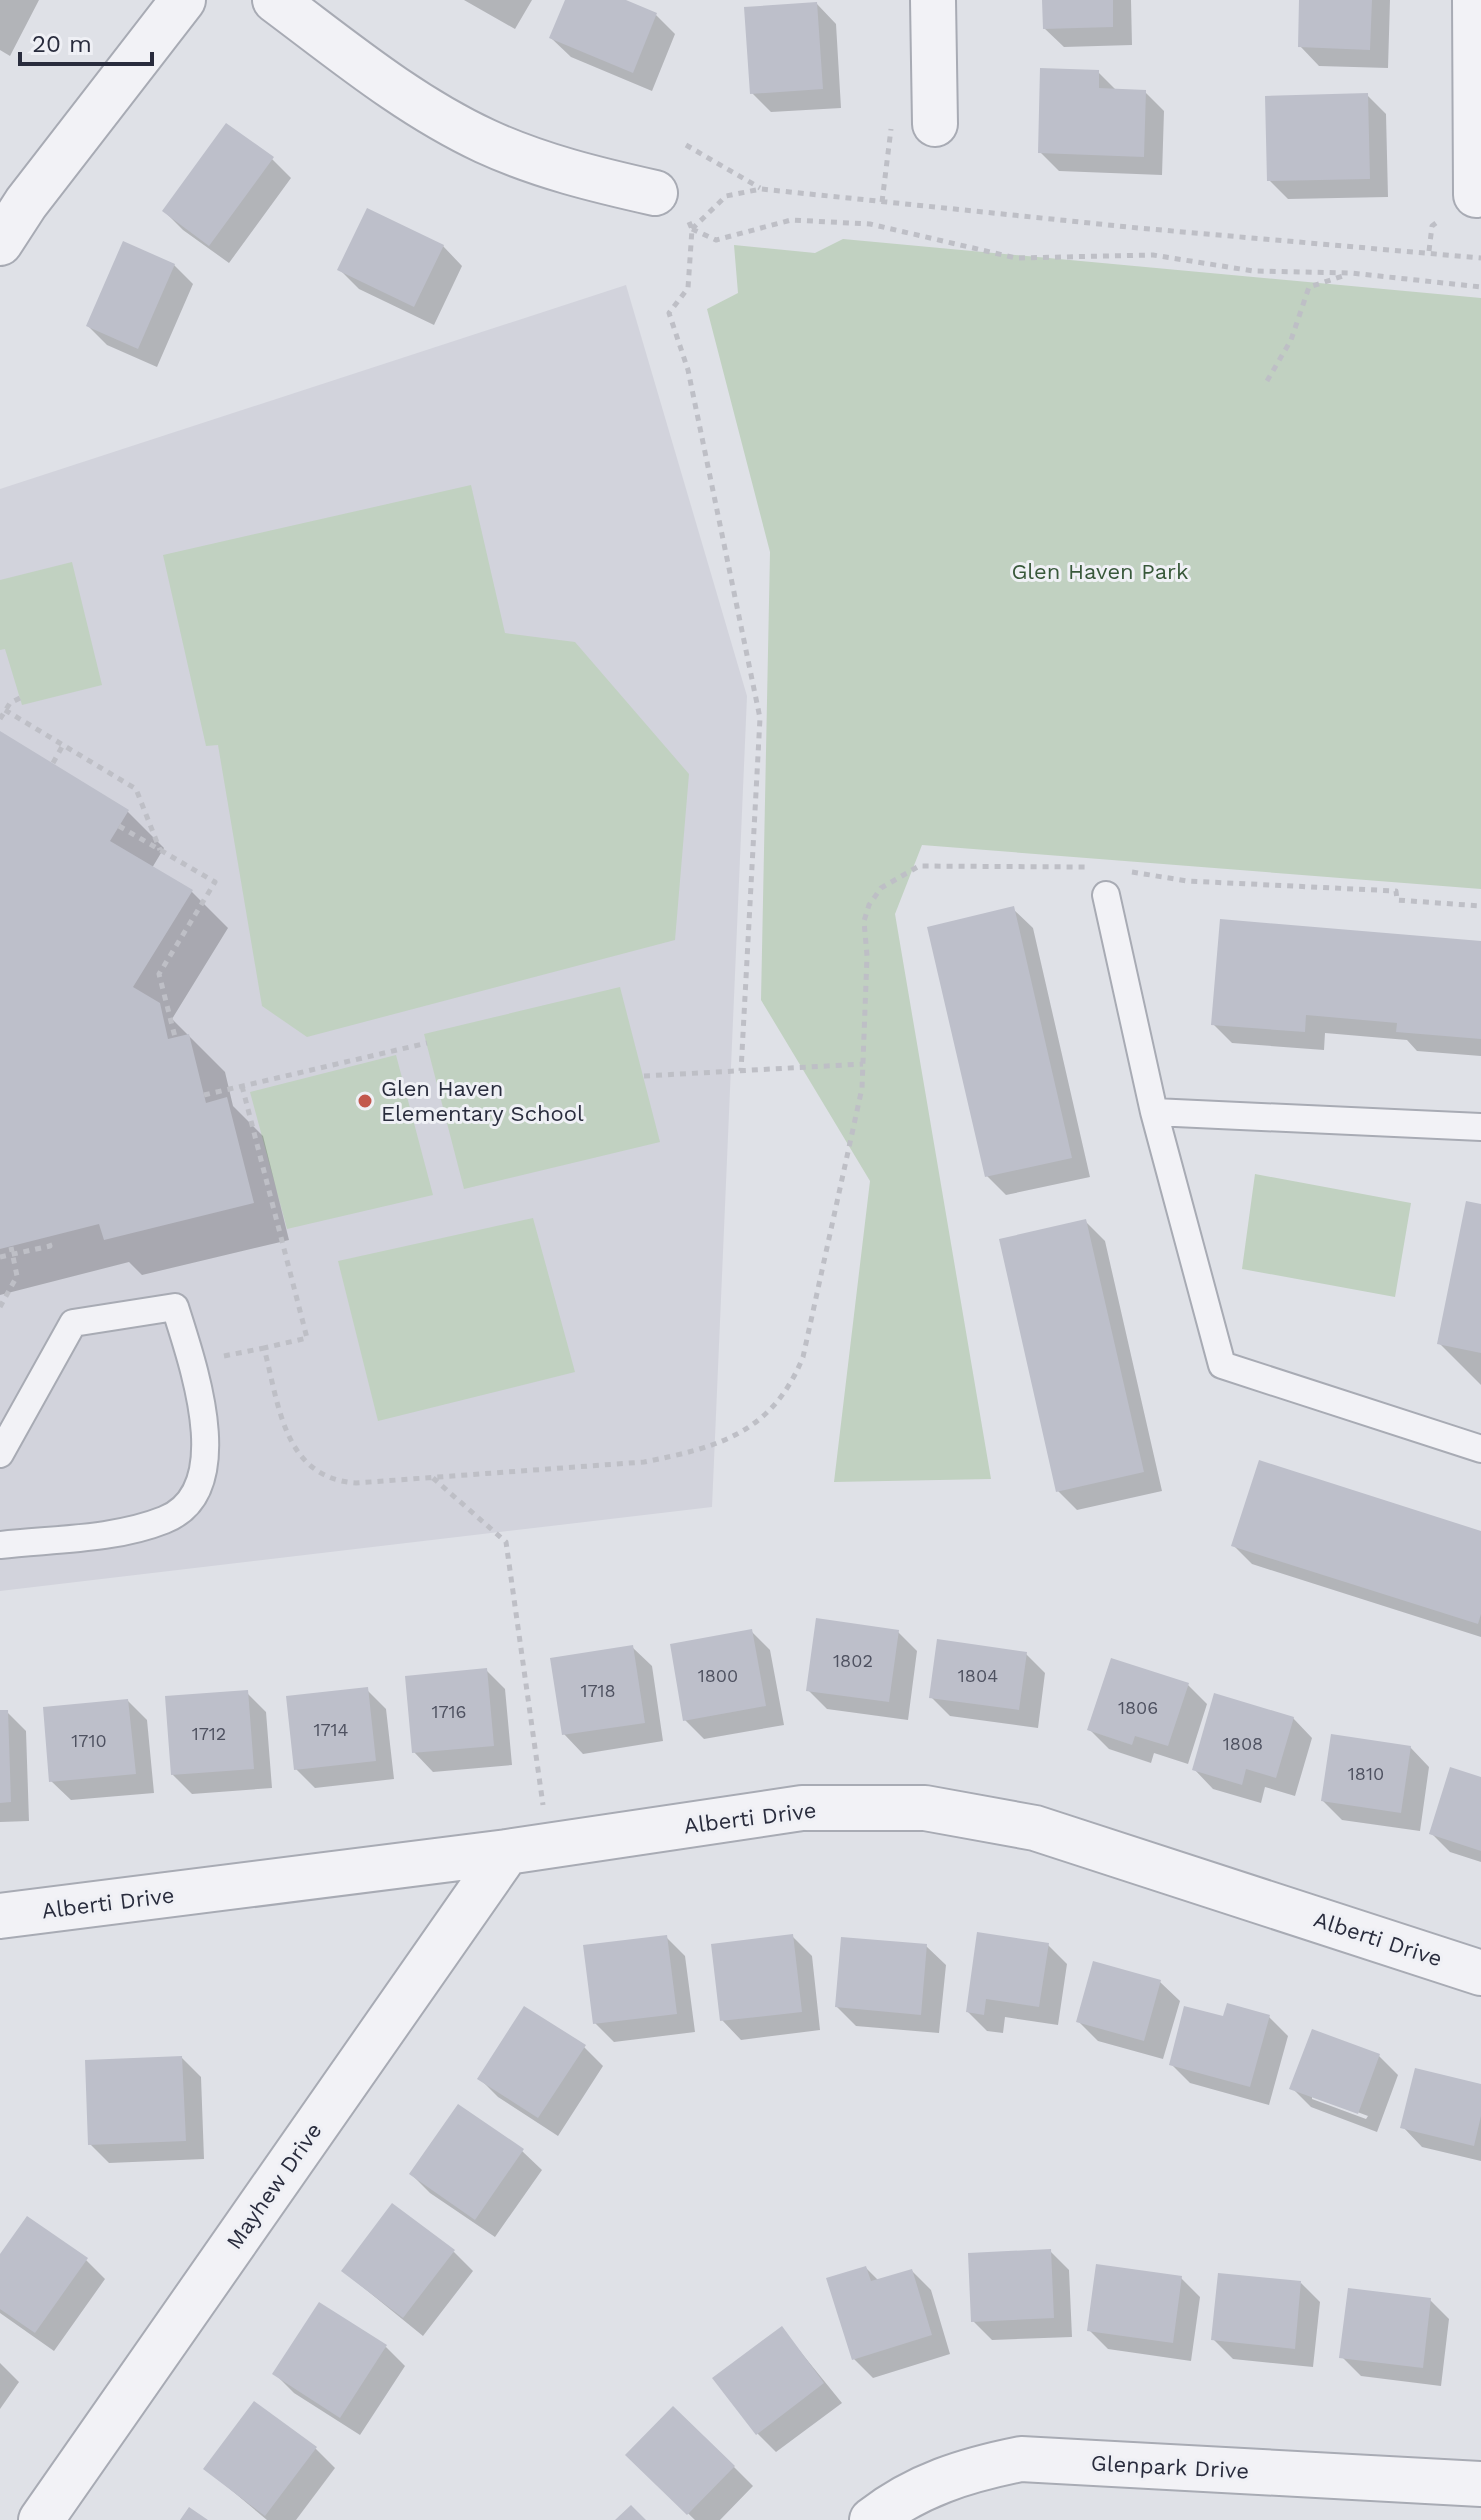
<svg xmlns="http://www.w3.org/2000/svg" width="1481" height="2520" viewBox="0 0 1481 2520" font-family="'Work Sans',sans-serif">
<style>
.built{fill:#d2d3dc}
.green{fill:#c1d1c1}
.shadow{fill:#0003;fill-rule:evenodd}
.building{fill:#bdbfca}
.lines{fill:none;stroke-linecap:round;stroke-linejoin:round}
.lane-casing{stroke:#a8abb4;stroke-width:30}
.street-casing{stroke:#a8abb4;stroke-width:48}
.path{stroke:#bebfc6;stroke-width:5;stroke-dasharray:6 6;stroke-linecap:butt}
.lane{stroke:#f2f2f6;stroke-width:26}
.street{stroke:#f2f2f6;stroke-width:44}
.poi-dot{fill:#c3584d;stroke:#eff0f5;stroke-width:3}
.labels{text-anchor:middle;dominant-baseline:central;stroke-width:6;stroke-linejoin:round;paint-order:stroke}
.number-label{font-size:18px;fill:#4e5160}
.park-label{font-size:22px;fill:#38583a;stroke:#eff0f5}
.poi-label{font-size:22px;fill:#292c3d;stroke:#eff0f5;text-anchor:start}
.street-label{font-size:22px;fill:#292c3d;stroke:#eff0f5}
</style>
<rect width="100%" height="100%" fill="#dfe1e7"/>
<path class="built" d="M626 285 747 696 712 1507 0 1591V489Z"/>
<path class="green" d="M843 239 1481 298V889L922 845 895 914 991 1479 834 1482 870 1181 761 1000 770 552 707 309 738 293 734 245 815 253Z
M471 485 505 633 575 642 689 774 675 940 307 1037 262 1006 218 745 206 746 163 555Z
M72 562 102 685 22 705 5 649 0 650V580Z
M620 987 660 1142 464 1189 424 1034Z
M396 1055 433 1195 287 1229 250 1092Z
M1255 1174 1411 1203 1395 1297 1242 1269Z
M533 1218 575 1372 378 1421 338 1261Z"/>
<path class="shadow" d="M0 0H39L10 56 0 50Z
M464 0H532L515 29Z
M567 0H621L656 15 675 34 652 91 571 57 551 38Z
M1044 0H1146H1131L1132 45 1064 47 1044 28Z
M1301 0H1390L1388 68 1319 66 1300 46Z
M817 4 836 24 841 108 771 112 752 93Z
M1098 72 1117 91 1145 92 1164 111 1162 175 1059 171 1040 152Z
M1367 95 1386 114 1388 197 1288 199 1269 180Z
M272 159 291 178 229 263 183 230 164 211Z
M443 246 462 266 434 325 359 289 340 270Z
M174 265 193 284 157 367 107 345 88 326Z
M0 733 128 812 164 848 152 868 191 891 228 928 172 1019 225 1072 233 1106 263 1136 289 1240 142 1275 129 1262 0 1295Z
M1013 909 1033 928 1090 1177 1006 1195 987 1176Z
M1481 943V1056L1417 1051 1407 1040 1325 1033 1324 1050 1232 1043 1213 1024Z
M1481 1206V1385L1439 1343Z
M1086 1222 1105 1241 1162 1491 1077 1510 1058 1491Z
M1481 1533V1637L1252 1564 1233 1545Z
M751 1631 770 1650 784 1725 704 1739 685 1720Z
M898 1632 917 1651 908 1720 827 1709 808 1690Z
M632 1647 652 1666 663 1741 583 1754 564 1734Z
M1026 1654 1045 1673 1038 1728 950 1716 931 1697Z
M486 1670 505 1689 512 1765 433 1772 414 1752Z
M1188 1685 1207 1704 1188 1764 1154 1753 1151 1763 1109 1749 1090 1730Z
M367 1690 386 1709 394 1779 315 1788 296 1769Z
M247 1693 266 1712 272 1788 192 1794 172 1774Z
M128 1701 147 1720 154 1793 71 1800 51 1781Z
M0 1712H7L26 1731 29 1821 0 1822Z
M1293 1718 1312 1738 1295 1796 1265 1787 1261 1803 1213 1789 1194 1769Z
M1410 1747 1429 1767 1420 1831 1342 1820 1323 1801Z
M1481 1779V1862L1450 1852 1431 1833Z
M792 1936 812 1956 820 2030 741 2040 722 2020Z
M666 1937 685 1956 695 2032 614 2042 595 2023Z
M1048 1945 1067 1964 1058 2025 1005 2017 1003 2033 987 2031 968 2012Z
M926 1946 946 1965 939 2033 856 2026 837 2007Z
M1160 1982 1180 2001 1163 2059 1098 2041 1078 2021Z
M1269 2017 1288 2036 1269 2105 1190 2083 1171 2064Z
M1313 2031 1379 2056 1398 2075 1377 2132 1311 2107 1292 2088ZM1312 2095 1368 2116 1366 2119 1312 2099Z
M584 2047 603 2066 558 2136 498 2097 479 2078Z
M182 2058 201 2077 204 2159 109 2163 90 2144Z
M1481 2086V2161L1422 2147 1403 2127Z
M522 2151 542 2170 495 2237 430 2193 411 2174Z
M1050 2251 1069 2270 1072 2337 992 2340 973 2321Z
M454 2252 473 2271 423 2336 343 2271Z
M0 2257 86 2260 105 2279 54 2351 0 2313Z
M866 2268 879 2281 912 2271 931 2290 950 2354 873 2378 854 2359Z
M1181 2278 1200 2297 1191 2361 1108 2349 1089 2330Z
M1301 2283 1320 2302 1313 2367 1233 2359 1214 2340Z
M1430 2300 1449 2319 1441 2386 1361 2376 1342 2357Z
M782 2329 842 2403 776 2452 757 2433Z
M386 2347 405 2366 360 2435 294 2393 275 2374Z
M0 2363 19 2382 0 2409Z
M254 2404 316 2449 335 2468 296 2520H267L206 2469Z
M734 2467 753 2486 720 2520H695L647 2474Z"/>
<path class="building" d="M565 0H626L657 13 633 73 549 38Z
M1042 0H1113V27L1043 29Z
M1299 0H1372L1370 50 1298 47Z
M817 2 823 89 750 94 744 7Z
M1040 68 1099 70V88L1146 90 1144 157 1038 153Z
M1368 93 1370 179 1267 181 1265 96Z
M226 123 274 157 209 246 162 211Z
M367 208 444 245 414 307 337 270Z
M123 241 175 264 138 349 86 326Z
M0 731 129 810 110 841 193 890 133 987 160 1003 168 1039 189 1034 206 1103 227 1097 254 1203 104 1240 99 1224 0 1249Z
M1014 906 1072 1158 985 1177 927 927Z
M1220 919 1481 941V1039L1396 1032 1397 1023 1306 1015 1305 1032 1211 1025Z
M1466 1201 1481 1204V1353L1437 1344Z
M1086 1219 1144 1472 1056 1492 999 1239Z
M1259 1460 1481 1531V1614L1478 1624 1231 1546Z
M816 1618 899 1630 889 1702 806 1691Z
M752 1629 766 1706 683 1721 670 1644Z
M937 1639 1027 1652 1019 1710 929 1698Z
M633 1645 645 1723 562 1735 550 1658Z
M1111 1658 1189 1683 1168 1746 1135 1736 1132 1745 1087 1730Z
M487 1668 494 1746 412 1753 405 1676Z
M368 1687 376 1761 294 1770 286 1696Z
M248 1690 254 1769 171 1775 165 1696Z
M1214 1693 1294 1717 1276 1778 1246 1769 1242 1785 1192 1770Z
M128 1699 136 1774 49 1782 43 1707Z
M0 1710H8L11 1802 0 1803Z
M1331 1734 1411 1746 1401 1813 1321 1801Z
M1450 1767 1481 1777V1851L1429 1834Z
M977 1932 1049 1943 1039 2007 986 1999 984 2015 966 2012Z
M793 1934 802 2012 720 2021 711 1944Z
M667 1935 677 2014 593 2024 583 1945Z
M841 1937 927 1944 921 2015 835 2007Z
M1093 1961 1161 1980 1144 2041 1076 2022Z
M1227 2003 1270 2015 1250 2087 1169 2065 1184 2006 1223 2016Z
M524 2006 586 2045 538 2118 477 2079Z
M1312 2029 1380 2054 1358 2114 1289 2089Z
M182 2056 186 2141 88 2145 85 2060Z
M1415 2068 1481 2084V2116L1474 2146 1400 2128Z
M458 2104 524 2149 475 2220 409 2174Z
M392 2203 455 2250 403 2318 341 2271Z
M27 2216 88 2258 35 2333 0 2309V2254Z
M1051 2249 1054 2318 971 2322 968 2253Z
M1096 2264 1182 2276 1173 2343 1087 2331Z
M866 2266 871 2281 912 2269 932 2335 852 2360 826 2278Z
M1218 2273 1301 2281 1295 2349 1211 2340Z
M1348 2288 1431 2298 1423 2368 1339 2358Z
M319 2302 387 2345 340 2418 272 2374Z
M782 2326 824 2383 756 2435 712 2378Z
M254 2401 317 2447 265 2516 203 2469Z
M673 2406 735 2466 687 2515 625 2455Z
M631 2505 646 2520H615Z
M189 2507 208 2520H180Z"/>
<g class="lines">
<g class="lane-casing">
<path id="lane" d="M1106 895 1154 1112
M1481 1127 1154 1112 1222 1365 1481 1449
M0 1454 73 1323 175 1307C192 1362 239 1491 164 1520 114 1540 53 1539 0 1545"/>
</g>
<g class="street-casing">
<path id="street" d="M275 0C342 50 408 105 485 141 539 166 597 180 655 193
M933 0 935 124
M1475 0 1476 195
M0 243 26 203 183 0
M0 1916 507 1852 802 1808H925L1035 1828 1481 1973
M41 2520 507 1852
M872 2520C917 2485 966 2470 1021 2459L1481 2484"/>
</g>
<path class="path" d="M686 145 760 188
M882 202 891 129
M689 222 692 229 688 288 669 313 688 370 760 718 741 1071
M692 229 726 196 761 189 1138 228 1481 258
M692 229 716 240 791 220 870 224 1016 258 1153 255 1253 271 1351 273 1481 287
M1429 251 1432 226 1440 220
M1267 381 1291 340 1309 287 1346 275
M5 710 136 789 160 850
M0 719 10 703 20 698
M53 763 63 745
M119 826 215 882 159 974 175 1037
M1132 872 1187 881 1396 891 1397 900 1481 906
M644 1076 863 1064
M242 1086 307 1338 264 1348C279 1404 283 1478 356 1483L644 1462C719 1447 772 1433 803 1357L862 1088 867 956 864 921 869 905 881 888 919 866 1086 867
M204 1095 427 1043
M0 1257 50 1246 47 1238
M0 1307 17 1276 11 1247
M224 1356 264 1348
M433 1478 506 1542 543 1805"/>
<use href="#lane" class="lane"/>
<use href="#street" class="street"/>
</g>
<circle class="poi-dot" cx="365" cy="1101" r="8"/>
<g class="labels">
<g class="number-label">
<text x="853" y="1660">1802</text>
<text x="718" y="1675">1800</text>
<text x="978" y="1675">1804</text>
<text x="598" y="1690">1718</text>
<text x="1138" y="1707">1806</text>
<text x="449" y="1711">1716</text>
<text x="331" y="1729">1714</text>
<text x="209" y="1733">1712</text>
<text x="89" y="1740">1710</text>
<text x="1243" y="1743">1808</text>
<text x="1366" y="1773">1810</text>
</g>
<g class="park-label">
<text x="1100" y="571">Glen Haven Park</text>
</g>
<g class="poi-label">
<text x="381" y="1088">Glen Haven<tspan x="381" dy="25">Elementary School</tspan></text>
</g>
<g class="street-label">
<text transform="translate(750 1818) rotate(-7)">Alberti Drive</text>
<text transform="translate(108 1903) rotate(-7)">Alberti Drive</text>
<text transform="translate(1378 1939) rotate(18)">Alberti Drive</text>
<text transform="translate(274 2186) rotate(-55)">Mayhew Drive</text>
<text transform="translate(1170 2467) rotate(3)">Glenpark Drive</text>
</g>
</g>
<path d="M20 52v12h132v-12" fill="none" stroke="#292c3d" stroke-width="4"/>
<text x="32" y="52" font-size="24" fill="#292c3d" stroke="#eff0f5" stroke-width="6" paint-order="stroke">20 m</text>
</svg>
